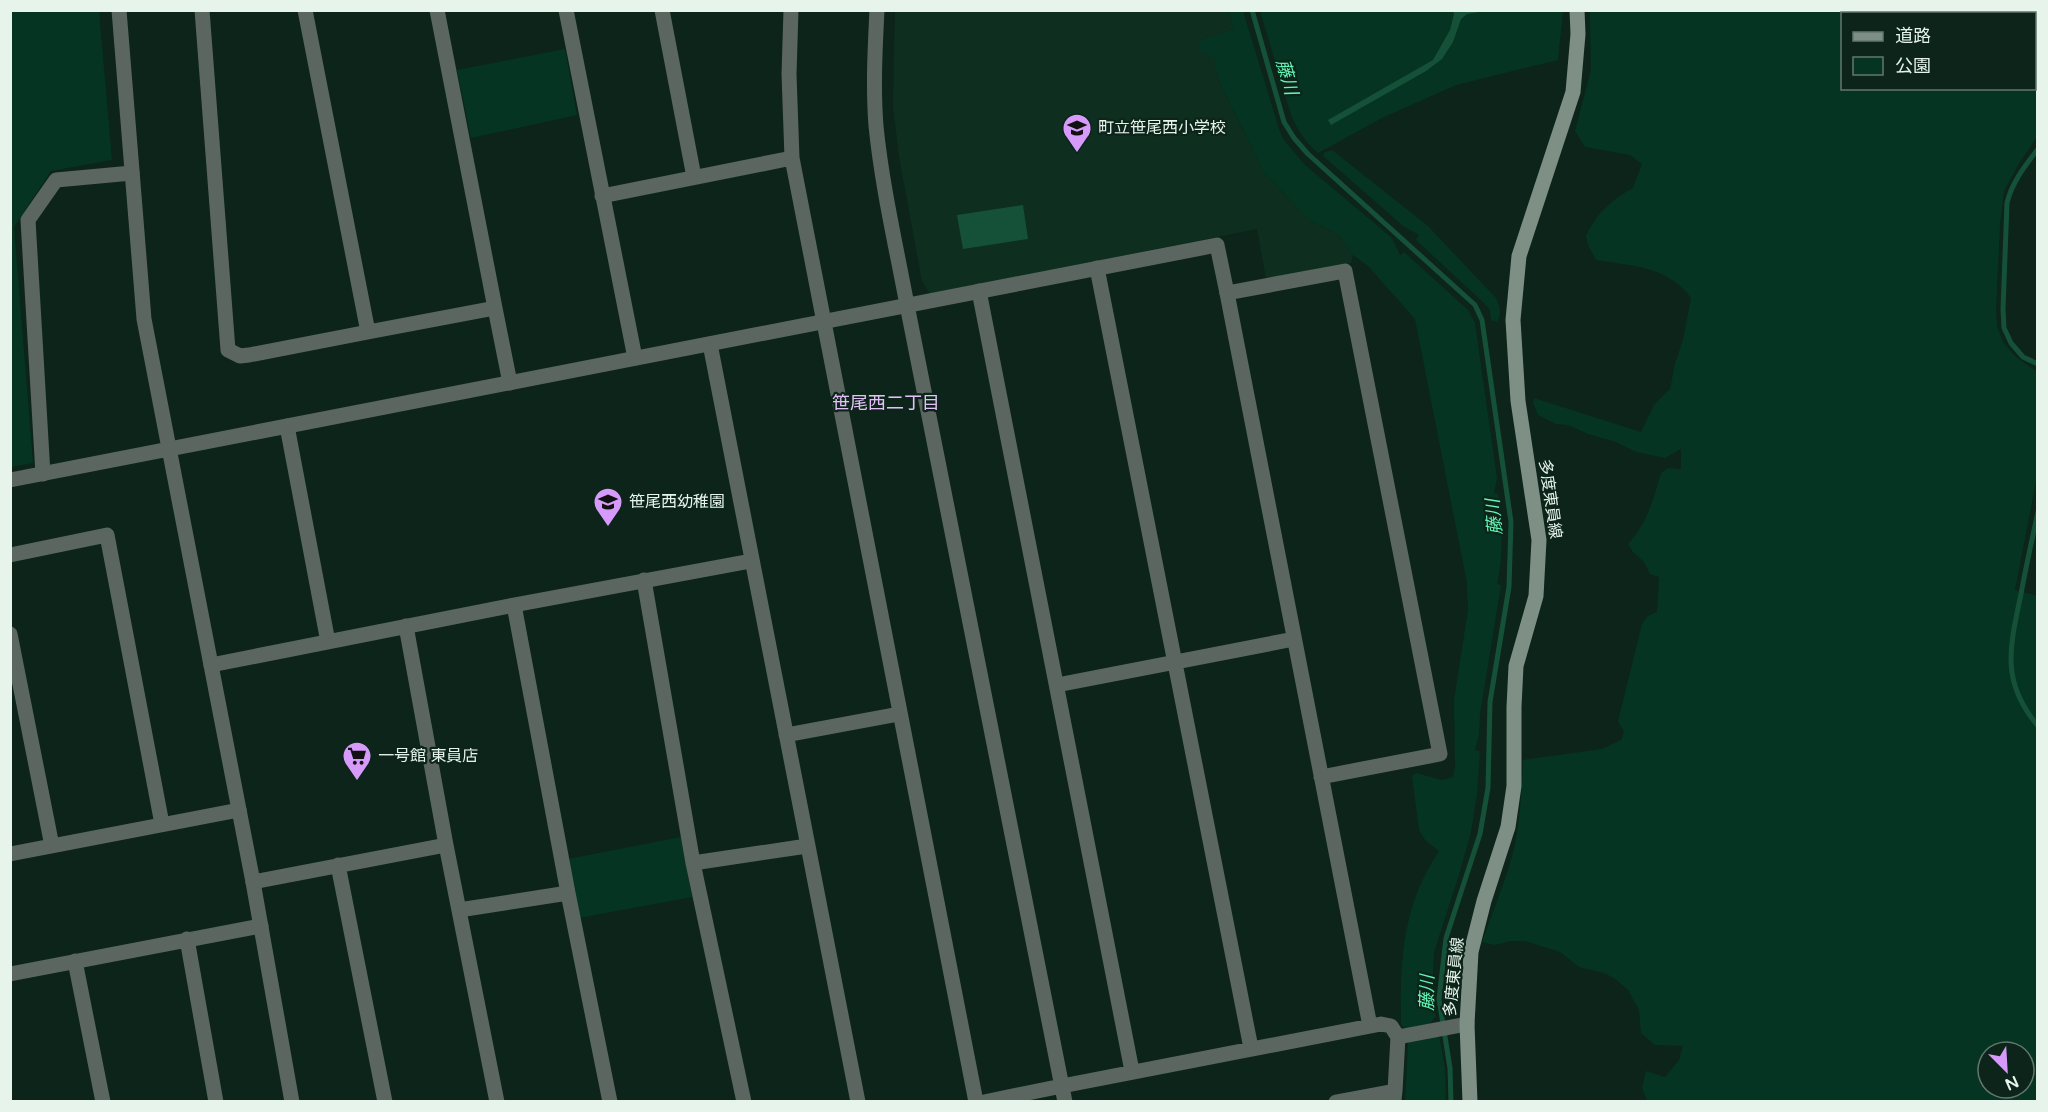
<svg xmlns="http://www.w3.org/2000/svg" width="2048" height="1112" viewBox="0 0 2048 1112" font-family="'Varela Round','Noto Sans JP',sans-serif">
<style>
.built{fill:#0e2e20}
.green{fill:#063422;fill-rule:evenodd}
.water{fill:#155138}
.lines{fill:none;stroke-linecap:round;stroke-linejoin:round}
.stream{stroke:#155138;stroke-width:5}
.minor{stroke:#5b6660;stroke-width:15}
.tertiary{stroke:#5b6660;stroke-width:15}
.secondary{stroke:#7e8f86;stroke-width:15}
.labels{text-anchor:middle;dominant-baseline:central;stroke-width:4.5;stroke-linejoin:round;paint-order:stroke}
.poi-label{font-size:16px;fill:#e6f4ec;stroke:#0c2419;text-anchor:start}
.street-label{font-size:16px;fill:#e6f4ec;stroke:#0c2419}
.water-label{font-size:18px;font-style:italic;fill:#64f5b6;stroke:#0c2419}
.neighbourhood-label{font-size:18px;fill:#e1c1f6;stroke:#0c2419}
</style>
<rect width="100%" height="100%" fill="#0c2419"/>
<path class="built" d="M895 11H1229L1233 29 1200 40 1216 59 1215 69 1222 88 1253 149 1262 170 1308 219 1339 235 1353 255 1351 263 1266 279 1257 229 930 294 922 281 899 157 893 106Z"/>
<path class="green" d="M11 10 99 11 112 160 51 171 14 227 33 463 11 467Z
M1229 11H1243L1279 129 1284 140 1305 165 1392 238 1400 255 1404 252 1468 310 1475 323 1497 478 1494 493 1498 494C1502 525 1504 553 1497 584L1501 585 1480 714 1479 735 1475 750 1480 751 1477 794 1471 832 1459 875 1434 952 1432 1000 1436 1016 1429 1025 1406 1030 1401 1024C1400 961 1402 906 1439 851L1425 840 1419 830 1412 776 1416 773 1442 780 1453 777 1455 766 1454 700 1468 610 1467 583 1415 319 1368 266 1353 255 1339 235 1308 219 1262 170 1253 149 1222 88 1215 69V59L1199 50 1200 40 1233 29Z
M1260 11H1563L1558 60 1456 85 1384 117 1318 153C1305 142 1298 130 1291 115Z
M1590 11H2037V137L2020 162 2004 191 2000 225 1996 311 1997 326 2003 342 2015 356 2037 372V476L2015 590 2038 596 2037 1101H1647L1642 1088 1646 1071 1665 1077 1679 1060 1683 1046 1655 1045 1641 1033 1639 1010 1628 990 1614 978 1604 973 1579 967 1560 952 1525 941H1511L1495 945 1482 942C1493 911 1506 880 1514 849 1520 820 1522 790 1523 760L1602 749 1621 740 1624 732 1618 721 1642 624 1648 616 1657 612 1659 577 1650 574 1644 562 1633 552 1628 544C1648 522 1653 500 1661 473L1668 468 1681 469V449L1665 458 1636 452 1616 442 1588 434 1568 425 1556 424 1538 415 1533 403 1534 398 1641 432 1654 405 1670 389 1675 364 1683 340 1691 298C1668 266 1632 266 1596 260L1588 245 1586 236C1597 213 1611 200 1633 188L1642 164 1630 155 1585 147 1575 131 1591 70ZM1842 14H2034V88H1842ZM1988 1052H2024V1088H1988Z
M565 49 577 115 471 138 457 70Z
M1332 150 1428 226 1496 298C1500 307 1502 313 1497 322L1491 320 1490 310 1485 304 1416 240 1419 235 1403 226 1323 156 1325 152Z
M681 837 692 897 579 918 568 859Z
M1439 1035 1445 1069 1446 1101 1405 1102 1408 1042Z"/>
<path class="water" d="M1453 11H1485L1467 14 1461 19 1453 42 1442 59 1426 71 1331 125 1328 120 1433 60 1450 30 1454 14Z
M1023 205 1028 239 963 249 957 215Z"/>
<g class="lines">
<path class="stream" d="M1252 10 1284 122 1294 138 1308 154 1475 305 1482 320 1511 522 1509 587 1490 702 1488 788 1480 834 1446 938 1439 999 1450 1068 1451 1102
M2038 149C2025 166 2012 182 2007 203L2003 309 2004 328 2011 343 2023 357 2038 364
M2038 512C2032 539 2026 567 2021 594 2010 647 2000 681 2038 726"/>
<path class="minor" d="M202 10 228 350 240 356 249 355 368 332
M305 10 368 332 495 308 510 383
M437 10 495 308
M566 10 635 358
M662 10 694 177
M791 10 789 74 792 158
M602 196 792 158 976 1102
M1097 268 1251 1048
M979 291 1132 1071
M710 344 858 1102
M287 426 328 642
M43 474 28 220 56 180 132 173
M10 555 107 535 162 824
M644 580 693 863 744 1102
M514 605 568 893 610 1102
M406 626 446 845 497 1102
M10 634 52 846
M211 665 514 605 751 561
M1057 685 1294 639
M786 735 899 714
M1321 777 1440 754 1345 271 1227 293 1370 1026
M10 854 239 810
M693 863 807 846
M338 865 385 1102
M253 882 446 845
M459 910 568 893
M187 939 216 1102
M75 961 103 1102
M10 974 261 926
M1398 1037 1467 1024
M1062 1086 1381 1024 1391 1026 1398 1037 1395 1091
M1336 1102 1395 1091 1394 1100"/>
<path class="tertiary" d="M119 10 144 319 253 882 292 1102
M877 10C875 49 873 88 876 126 882 186 896 246 907 305L1065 1102
M10 480 1217 245 1227 293
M984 1102 1062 1086"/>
<path class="secondary" d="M1470 1102 1467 1024 1471 952 1484 901 1508 827 1514 786V707L1516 666 1536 596 1539 540 1518 401 1513 320 1519 256 1573 92 1578 34 1577 10"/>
</g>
<defs>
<g id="school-pin" transform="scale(1.5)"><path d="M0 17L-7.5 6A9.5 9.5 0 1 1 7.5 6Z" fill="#d69bfa" stroke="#0c2419"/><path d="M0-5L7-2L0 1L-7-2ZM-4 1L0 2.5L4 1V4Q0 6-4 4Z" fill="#111"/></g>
<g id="supermarket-pin" transform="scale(1.5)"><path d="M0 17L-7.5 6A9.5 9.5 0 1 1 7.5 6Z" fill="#d69bfa" stroke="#0c2419"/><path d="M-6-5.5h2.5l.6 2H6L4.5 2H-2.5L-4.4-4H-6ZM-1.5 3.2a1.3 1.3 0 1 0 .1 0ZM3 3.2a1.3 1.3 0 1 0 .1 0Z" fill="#111"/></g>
</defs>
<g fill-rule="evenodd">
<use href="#school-pin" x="1077" y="128"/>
<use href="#school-pin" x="608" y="502"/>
<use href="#supermarket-pin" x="357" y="756"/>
</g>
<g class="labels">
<g class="poi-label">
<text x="1098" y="128">町立笹尾西小学校</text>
<text x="629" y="502">笹尾西幼稚園</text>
<text x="378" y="756">一号館 東員店</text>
</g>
<g class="street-label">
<text transform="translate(1550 499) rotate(82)">多度東員線</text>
<text transform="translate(1454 977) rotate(-84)">多度東員線</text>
</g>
<g class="water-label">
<text transform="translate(1287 77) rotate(74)">藤川</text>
<text transform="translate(1494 517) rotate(-95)">藤川</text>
<text transform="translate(1427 993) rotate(-89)">藤川</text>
</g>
<g class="neighbourhood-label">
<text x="886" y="403">笹尾西二丁目</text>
</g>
</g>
<rect width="2048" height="1112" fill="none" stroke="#e6f4ec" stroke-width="24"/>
<rect x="1841" y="12" width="195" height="78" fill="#0c2419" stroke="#63776d" stroke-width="1.5"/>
<rect x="1853" y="32" width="30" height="9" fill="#7e8f86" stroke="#63776d" stroke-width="1.5"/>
<text x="1895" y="42" font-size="18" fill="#e6f4ec">道路</text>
<rect x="1853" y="57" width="30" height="18" fill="#063422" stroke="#63776d" stroke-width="1.5"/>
<text x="1895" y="72" font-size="18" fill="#e6f4ec">公園</text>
<g transform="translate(2006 1070) rotate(156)"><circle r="28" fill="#0c2419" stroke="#63776d" stroke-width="1.5"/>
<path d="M0-4.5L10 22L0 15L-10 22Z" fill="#d69bfa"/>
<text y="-9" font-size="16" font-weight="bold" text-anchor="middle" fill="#e6f4ec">N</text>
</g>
</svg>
